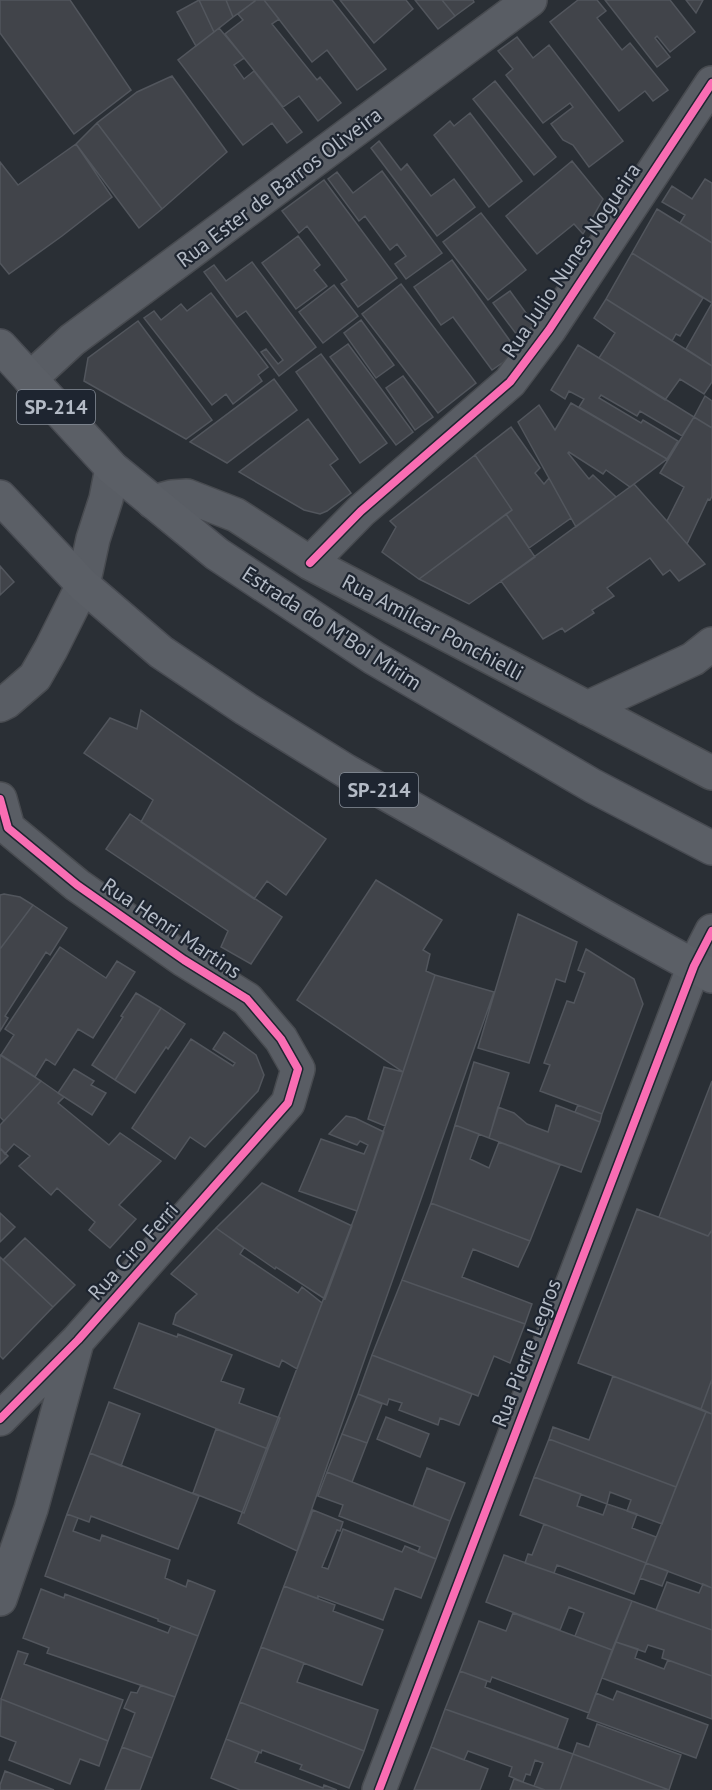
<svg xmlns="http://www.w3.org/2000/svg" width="712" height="1790" viewBox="0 0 712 1790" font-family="'PT Sans',sans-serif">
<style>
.building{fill:#41444a;stroke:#52565d;stroke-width:1.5}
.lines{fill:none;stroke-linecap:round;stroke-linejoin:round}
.minor-casing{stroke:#484b50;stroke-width:36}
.primary-casing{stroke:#484b52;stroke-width:36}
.minor{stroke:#595d64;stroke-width:33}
.primary{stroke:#5b5f66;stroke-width:33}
.cycleway-casing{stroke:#1e2530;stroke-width:11}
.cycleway{stroke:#f96db3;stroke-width:8}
.labels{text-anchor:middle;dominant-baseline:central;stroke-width:4.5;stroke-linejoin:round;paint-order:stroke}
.shield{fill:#1e2530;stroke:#878e99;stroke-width:1.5}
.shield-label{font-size:20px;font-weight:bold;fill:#b4bbc6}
.street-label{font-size:21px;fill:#b4bbc6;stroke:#1e2530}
</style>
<rect width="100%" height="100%" fill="#2a2f35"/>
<path class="building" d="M0 0H70L131 90 74 134 0 33Z
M199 0 214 32 196 46 177 12Z
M199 0H226L233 17 214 32Z
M226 0H254L255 1 233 17Z
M264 0 279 19 272 24 317 80 320 77 341 103 318 121 299 96 283 107 225 34 243 20 238 14 256 0Z
M264 0H332L386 69 357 90 327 50 312 62Z
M340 0H406L413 9 374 43Z
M415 0H442L455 16 438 29Z
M442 0H473L474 2 455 16Z
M578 0H597L606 11 597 18 622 50 630 43 668 90 653 101 645 91 619 111 550 22Z
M605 0H670L695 32 670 52 657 36 655 38 670 57 657 67Z
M686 0H703L696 13Z
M219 28 244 58 234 65 244 79 254 71 302 132 287 143 272 123 243 145 178 60Z
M517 37 533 58 549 45 623 141 589 167 573 145 563 140 551 124 573 107 570 103 543 123 506 75 513 69 498 51Z
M172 76 227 152 162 209 97 123 137 92Z
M495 81 556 157 534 175 473 99Z
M470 113 522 181 489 207 434 135 450 121 454 126Z
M97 123 162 209 139 228 76 144Z
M379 141 401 170 407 164 431 196 454 179 475 207 437 236 371 148Z
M76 144 112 197 62 236 9 274 0 263V162L18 185Z
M572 161 603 199 583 234 574 224 537 254 506 216Z
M382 171 442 253 406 279 395 264 406 256 397 244 390 250 365 216 359 221 328 179 337 172 353 193Z
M705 179 712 183V243L680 223 685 215 662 202 672 186 692 199Z
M324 180 397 278 358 307 341 284 347 280 307 226 299 233 282 211Z
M657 209 712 243V303L632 253Z
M481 213 526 270 488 300 443 242Z
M298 236 320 265 314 270 327 286 296 309 262 263Z
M632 253 703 298 680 336 676 334 672 341 606 299Z
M452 260 518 352 492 370 453 317 441 325 414 287Z
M252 262 316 347 279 376 261 352 266 349 278 364 283 360 246 311 237 317 204 272 214 265 226 281Z
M401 284 476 383 438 413 362 314Z
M334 285 358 316 323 343 299 312Z
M510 291 534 324 523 343 493 303Z
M211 293 268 367 258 375 262 381 233 404 226 394 212 405 144 318 154 311 161 320 181 304 187 311Z
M606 299 712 366V382L704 394 680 379 665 400 599 358 615 333 594 318Z
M712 303V366L686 349Z
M361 320 394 365 376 378 344 333Z
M138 321 212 420 186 439 84 381 88 358Z
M348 344 413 432 396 445 330 357Z
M578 345 694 417 682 436 640 411 637 416 601 395 599 398 641 423 643 420 678 441 667 459 579 407 584 399 569 391 565 399 551 390Z
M321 354 387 443 360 463 296 372Z
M403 376 433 417 415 430 386 388Z
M274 379 297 410 227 463 190 442Z
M705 396 712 401V428L694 417Z
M571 403 667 459 630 487 606 470 603 474 569 452 568 453 589 479 593 475 616 497 576 527 518 422 539 405 555 430Z
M694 417 712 428V496L710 500 708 499 687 544 667 521 684 487 660 473Z
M308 419 338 459 330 465 351 493 327 511 320 514 304 510 239 472Z
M511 427 540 468 535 473 544 484 549 478 571 518 529 548 506 514 512 510 475 455Z
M475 455 512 510 419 579 382 552 396 527 390 521Z
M634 484 705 564 679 581 670 570 663 575 650 558 607 588 614 596 592 610 594 613 565 632 562 628 543 639 501 581Z
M506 514 535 557 469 604 419 579Z
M0 566 14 582 0 595Z
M141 710 326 839 286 895 267 881 254 899 141 822 153 800 84 753 110 718 137 729Z
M130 814 282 917 251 964 221 947 228 931 106 849Z
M376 880 442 920 423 950 430 954 426 971 435 975 403 1072 297 1000Z
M4 894 20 897 33 905 0 949V895Z
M33 905 67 928 50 955 46 952 5 1016 8 1018 0 1031V949Z
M518 914 577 942 565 982 556 979 529 1063 478 1048Z
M60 947 106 978 117 961 135 972 93 1038 78 1029 55 1065 46 1059 35 1077 1 1055 14 1035 5 1029Z
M586 949 634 979 643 1004 602 1114 540 1091 550 1065 544 1063 567 1001 574 1003 585 973 578 970Z
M435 975 494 992 297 1551 238 1523 357 1211Z
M136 993 161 1008 115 1080 92 1065 123 1017 121 1016Z
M161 1008 185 1024 168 1049 166 1047 135 1093 115 1080Z
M224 1032 256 1055 264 1075 258 1091 205 1147 190 1137 175 1159 132 1128 191 1039 233 1066 235 1063 213 1049Z
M0 1055 41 1081 4 1121 0 1117Z
M474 1062 509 1073 489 1138 455 1125Z
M384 1067 403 1072 385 1126 368 1119Z
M74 1069 94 1081 91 1085 106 1093 92 1115 58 1093Z
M41 1081 64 1097 58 1103 109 1145 120 1133 161 1161 119 1205 136 1219 110 1248 89 1230 95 1222 57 1188 51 1195 19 1166 30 1156 14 1144 5 1154 0 1148V1125Z
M712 1081V1230L708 1236 659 1217Z
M556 1105 600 1122 581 1172 489 1138 498 1107 514 1113 527 1124 548 1132Z
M578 1105 602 1114 600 1122 575 1112Z
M346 1116 355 1118 384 1132 357 1211 299 1191 321 1139 364 1154 368 1145 360 1141 357 1145 329 1134Z
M455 1125 479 1134 470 1159 489 1168 499 1142 560 1165 530 1241 431 1203Z
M0 1148 8 1156 0 1164Z
M262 1183 352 1226 325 1299 276 1267 275 1269 216 1228Z
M431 1203 530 1241 518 1267 473 1249 462 1277 532 1304 525 1324 402 1280Z
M637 1209 708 1236 712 1230V1379L701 1409 578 1363Z
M0 1213 15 1227 0 1242Z
M216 1228 244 1248 240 1254 298 1293 302 1287 322 1303 297 1369 282 1360 279 1367 173 1324 176 1314 197 1294 171 1274Z
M25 1238 75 1285 53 1307 3 1260Z
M0 1257 53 1307 3 1359 0 1356Z
M402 1280 525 1324 510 1363 494 1356 478 1396 372 1355Z
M139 1323 177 1337 178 1334 232 1355 221 1381 244 1389 239 1403 280 1418 268 1449 114 1388Z
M372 1355 472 1394 459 1425 440 1418 438 1425 399 1410 402 1403 389 1399 387 1405 358 1394Z
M613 1376 706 1412 676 1487 549 1439 553 1427 589 1440Z
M712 1379V1414L701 1409Z
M358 1394 382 1404 367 1443 342 1434Z
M109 1402 140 1414 121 1466 90 1453Z
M706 1412 712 1414V1588L646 1563Z
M386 1417 429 1434 420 1457 377 1439Z
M216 1429 268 1449 244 1513 193 1493Z
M342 1434 367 1443 352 1482 327 1472Z
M549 1439 676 1487 662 1524 627 1511 631 1500 610 1492 607 1504 534 1477Z
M90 1453 199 1496 178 1549 91 1516 89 1522 67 1514Z
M427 1468 465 1483 450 1521 413 1506Z
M327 1472 450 1521 436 1559 418 1552 420 1547 339 1516 343 1505 318 1496Z
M534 1477 581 1494 577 1506 603 1515 607 1504 637 1514 632 1528 656 1537 646 1563 520 1515Z
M313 1510 343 1522 340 1531 337 1530 322 1567 328 1569 343 1529 402 1552 405 1546 436 1559 421 1598 395 1588 383 1620 318 1596V1599L284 1586Z
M67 1514 78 1518 73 1531 100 1541 102 1535 170 1560 165 1578 186 1587 188 1580 215 1591 198 1636 158 1621V1619L45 1576Z
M544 1524 646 1563 634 1594 557 1565 554 1573 525 1563 528 1554 532 1555Z
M504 1555 632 1601 612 1650 575 1636 584 1613 569 1607 560 1630 486 1602Z
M646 1563 668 1571 662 1586 640 1578Z
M667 1582 699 1593 703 1584 712 1588V1630L656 1610Z
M284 1586 335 1605 333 1611 383 1630 362 1685 261 1647Z
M41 1589 64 1598 65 1594 168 1633 171 1626 198 1636 175 1697 47 1653 49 1648 23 1638Z
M632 1601 712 1630V1676L662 1658 664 1650 648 1645 645 1652 616 1642Z
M513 1613 612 1650 589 1713 492 1677 490 1682 460 1671 479 1621 506 1631Z
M616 1642 638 1649 635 1658 664 1669 668 1660 712 1676V1719L602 1678Z
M261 1647 304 1663 297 1682 378 1710 364 1751 240 1702Z
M18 1651 28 1654 24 1664 123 1700 108 1741 1 1699Z
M460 1671 487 1681 485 1687 568 1719 557 1749 445 1709Z
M141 1685 175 1697 152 1758 122 1747 135 1713 124 1708 131 1692 137 1693Z
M617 1691 708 1725 696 1758 587 1718 596 1693 613 1700Z
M1 1699 108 1741 99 1766 80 1759 70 1784 9 1760 16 1742 0 1736Z
M240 1702 364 1751 349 1788 300 1769 302 1765 262 1750 261 1753 226 1739Z
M445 1709 573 1754 560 1790H545L534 1786 543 1763 535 1760 530 1775 526 1774 523 1782 509 1776 512 1767 468 1751 464 1760 431 1747Z
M597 1724 681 1755 669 1790 573 1754 577 1743 589 1747Z
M226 1739 259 1752 255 1762 323 1788 324 1785 337 1790H240L211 1778Z
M122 1747 152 1758 140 1790H105Z
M431 1747 488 1769 480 1790H414Z
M573 1754 669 1790H670H560Z
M5 1771 54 1790H0V1785Z
M514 1779 545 1790H510Z"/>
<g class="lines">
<g class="minor-casing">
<path id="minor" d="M30 379 72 340 530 0
M153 502 172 497 187 496 236 515 310 563 712 773
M310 563 361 511 510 382 549 330 712 83
M0 705 6 702 35 677 51 649 83 585 93 539 106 499 112 468
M587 708 693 659 712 644
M0 799 8 828 77 885 184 960 247 999 281 1039 298 1069 288 1103 78 1340 0 1419
M0 1599 31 1509 77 1342
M379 1790 694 966 712 931"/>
</g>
<g class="primary-casing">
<path id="primary" d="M0 346 112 468 217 554 374 658 593 786 712 848
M0 497 83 585 161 652 246 709 346 771 603 916 712 976"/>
</g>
<use href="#minor" class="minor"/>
<use href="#primary" class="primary"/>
<g class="cycleway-casing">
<path id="cycleway" d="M310 563 361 511 510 382 549 330 712 83
M0 799 8 828 77 885 184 960 247 999 281 1039 298 1069 288 1103 78 1340 0 1419
M379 1790 694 966 712 931"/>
</g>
<use href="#cycleway" class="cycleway"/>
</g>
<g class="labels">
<g class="shield">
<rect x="17" y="390" width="78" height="34" rx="4.5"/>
<rect x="340" y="773" width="78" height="34" rx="4.5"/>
</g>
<g class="shield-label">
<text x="56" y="407">SP-214</text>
<text x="379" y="790">SP-214</text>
</g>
<g class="street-label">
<text transform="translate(279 187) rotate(-37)">Rua Ester de Barros Oliveira</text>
<text transform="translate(571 260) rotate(-56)">Rua Julio Nunes Nogueira</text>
<text transform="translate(433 627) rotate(28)">Rua Amílcar Ponchielli</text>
<text transform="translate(332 628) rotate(33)">Estrada do M'Boi Mirim</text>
<text transform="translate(172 928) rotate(34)">Rua Henri Martins</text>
<text transform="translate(133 1251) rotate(-48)">Rua Ciro Ferri</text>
<text transform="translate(526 1353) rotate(-69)">Rua Pierre Legros</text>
</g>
</g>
</svg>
